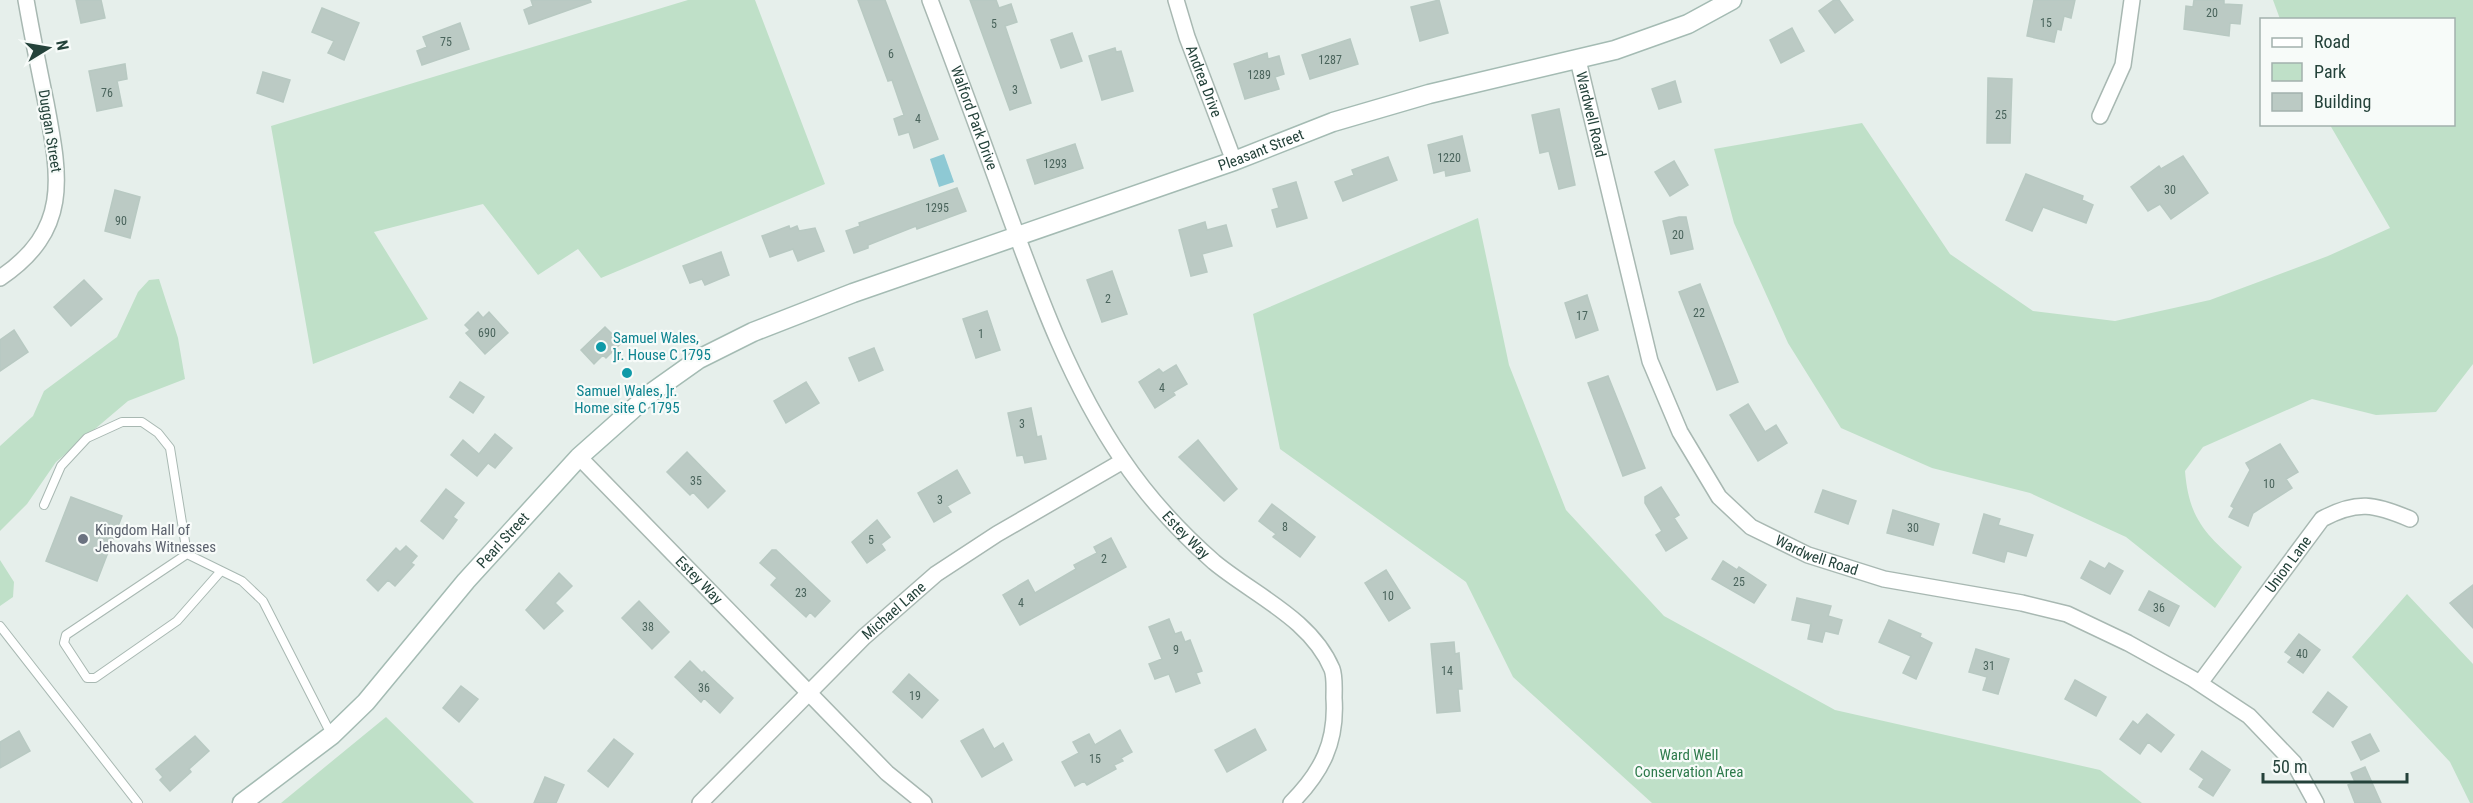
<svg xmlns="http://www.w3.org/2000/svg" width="2473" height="803" viewBox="0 0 2473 803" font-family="'Roboto Condensed',sans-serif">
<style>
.green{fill:#bfe0c8}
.water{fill:#8ec9d4}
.building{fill:#bbcac4;stroke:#b8c9c2;stroke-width:1.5}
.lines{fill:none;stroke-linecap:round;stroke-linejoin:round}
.lane-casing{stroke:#a8b8b2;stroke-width:10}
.street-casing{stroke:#a8b8b2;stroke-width:18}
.secondary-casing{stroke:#a4bbb3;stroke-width:21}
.lane{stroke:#fff;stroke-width:8}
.street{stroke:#fff;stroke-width:15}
.secondary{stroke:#fff;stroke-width:18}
.culture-dot{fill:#0f9aa8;stroke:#f7fbf9;stroke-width:2}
.worship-dot{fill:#6b7280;stroke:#f7fbf9;stroke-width:2}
.labels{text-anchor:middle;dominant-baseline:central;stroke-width:4.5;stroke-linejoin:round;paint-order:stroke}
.number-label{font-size:12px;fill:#4a645c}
.street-label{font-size:15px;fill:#24423a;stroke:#f7fbf9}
.culture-label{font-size:15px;fill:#0d838f;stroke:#f7fbf9;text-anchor:start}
.worship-label{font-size:15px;fill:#5b616d;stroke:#f7fbf9;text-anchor:start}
.park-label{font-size:15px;fill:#2d7a4b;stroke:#f7fbf9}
</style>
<rect width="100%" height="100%" fill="#e6efeb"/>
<path class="green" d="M688 0H755L825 184 601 278 578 249 538 275 483 204 374 232 428 319 313 364 271 126Z
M2273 0H2473V364L2436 412 2376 415 2312 399 2203 447 2185 471C2189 521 2207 535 2242 567L2215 608 2126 537 2030 493 1932 468 1841 428 1788 343 1734 223 1714 149 1862 123 1950 254 2033 311 2115 321 2210 300 2328 256 2390 228 2330 125 2454 124V20L2280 19Z
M1478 218 1509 365 1566 510 1664 616 1835 710 2100 770 2142 803H1652L1513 677 1466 582 1280 449 1253 314Z
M159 279 178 338 185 379 128 401 56 462 27 504 0 531V446L33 416 44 391 117 337 138 292 149 280Z
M0 560 14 582 13 597 0 606Z
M2407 594 2473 664V803H2470L2450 762 2352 657Z
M386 717 474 803H281Z"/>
<path class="water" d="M944 154 954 182 939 187 930 159Z"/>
<path class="building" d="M76 0H101L105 18 81 23Z
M531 0H590L591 2 529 24 524 10 533 6Z
M858 0H885L938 139 914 148 909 132 899 135 894 119 904 115 892 80 888 81Z
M970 0H996L999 8 1011 4 1017 22 1005 26 1031 103 1010 110Z
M1439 0 1448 33 1420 41 1411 7Z
M1834 0H1839L1853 20 1835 33 1819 11Z
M2034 0H2075L2071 18 2064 16 2061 30 2057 29 2054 42 2027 36Z
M2194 0H2224V4L2242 5 2240 24 2230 23 2229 36 2184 29 2186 6 2193 7Z
M322 8 359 23 344 60 328 53 334 41 312 32Z
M460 23 469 49 422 65 417 51 427 47 423 37Z
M1792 28 1804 51 1781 63 1770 40Z
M1072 33 1082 61 1061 68 1051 40Z
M1350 39 1358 64 1310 79 1302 55Z
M1115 48 1116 52 1121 51 1133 91 1102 100 1089 56Z
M1267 53 1268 59 1279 56 1284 74 1275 77 1279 89 1245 99 1234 64Z
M125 64 127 79 117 81 122 106 97 111 89 71Z
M263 72 290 80 283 102 257 93Z
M1988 78 2012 79 2010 143H1987Z
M1675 81 1681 102 1659 109 1652 89Z
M1559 109 1575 185 1559 189 1549 151 1540 153 1532 115Z
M1462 136 1470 171 1446 176 1445 170 1434 173 1428 145Z
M1075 144 1083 168 1035 184 1027 160Z
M2183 156 2208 193 2171 219 2160 204 2148 211 2131 187 2159 166 2161 169Z
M1388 157 1397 180 1343 201 1335 182 1354 175 1352 170Z
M1674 161 1688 185 1670 196 1655 172Z
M2026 174 2083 196 2082 200 2093 205 2086 223 2043 207 2032 231 2006 220Z
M1296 182 1307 218 1277 227 1272 210 1279 208 1273 189Z
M957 188 966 211 917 229 916 226 868 245V248L854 253 846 231 860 226 859 223Z
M115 190 140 197 130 238 105 231Z
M1679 217H1686L1693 249 1671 254 1663 221Z
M1205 222 1207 230 1226 225 1232 246 1202 254 1207 272 1191 276 1179 230Z
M789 226 790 229 797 226 799 231 815 228 824 251 798 261 793 249 770 257 762 236Z
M721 252 729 275 705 285 702 279 690 283 683 266Z
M1112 271 1127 314 1102 322 1087 280Z
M84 280 102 299 71 326 54 307Z
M1700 284 1738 382 1717 390 1679 292Z
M1587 295 1598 330 1576 338 1565 303Z
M987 311 1000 350 976 358 963 319Z
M478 312 483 318 489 312 508 333 485 354 466 333 470 330 465 325Z
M605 327 621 343 606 358 603 355 594 364 581 350Z
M14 330 28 352 0 371V340Z
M874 348 883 370 859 381 849 358Z
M1176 365 1187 384 1173 392 1175 395 1155 408 1139 382 1159 369 1163 373Z
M1608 376 1645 468 1623 476 1588 383Z
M460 382 484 397 473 413 450 397Z
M806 382 819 403 786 423 774 401Z
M1748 404 1765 432 1776 425 1787 443 1758 461 1730 415Z
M1031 408 1037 437 1041 436 1046 459 1025 463 1023 455 1017 456 1008 413Z
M495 434 512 448 495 468 488 463 477 476 451 455 463 440 479 454Z
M1198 440 1237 489 1224 501 1179 457Z
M2280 444 2298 472 2286 479 2292 488 2253 513 2248 526 2229 517 2234 508 2231 506 2250 470 2246 463Z
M687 452 725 491 708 508 693 492 690 495 667 472Z
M957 470 970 493 947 506 951 512 934 522 918 493Z
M1661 487 1679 515 1674 518 1687 538 1666 551 1656 535 1662 531 1645 503V497Z
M446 489 464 503 453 517 457 520 443 539 421 521Z
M1823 490 1856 501 1848 524 1815 512Z
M71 497 122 516 97 581 46 561Z
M1272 504 1315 537 1300 557 1273 537 1276 534 1259 521Z
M1893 510 1939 524 1933 545 1887 533Z
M1984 514 2000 519 1998 525 2033 535 2026 556 2007 551 2004 562 1973 553Z
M877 520 890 537 881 544 885 550 867 563 852 542Z
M1111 538 1126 567 1020 625 1003 595 1028 580 1035 593 1076 569 1074 565 1097 553 1094 547Z
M406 546 417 556 411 563 414 565 395 586 388 580 378 591 367 580 396 548 400 552Z
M772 550H776L830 601 815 617 810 612 806 617 771 585 777 578 760 563Z
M1723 561 1737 570 1739 567 1766 585 1754 603 1712 579Z
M2090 561 2105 569 2109 563 2123 571 2110 594 2081 578Z
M1386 570 1410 608 1389 621 1365 583Z
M559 573 572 586 555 603 563 611 544 629 526 610Z
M2473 585V628L2450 603Z
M2149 591 2179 606 2169 626 2139 610Z
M1797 598 1831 606 1828 616 1842 620 1838 634 1825 631 1822 642 1808 639 1811 624 1792 620Z
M639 601 669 632 652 649 622 618Z
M1169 619 1175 634 1181 632 1185 642 1190 640 1202 671 1196 673 1200 683 1176 692 1169 674 1155 679 1149 664 1162 659 1149 627Z
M1889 620 1921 634 1920 637 1932 643 1916 679 1903 673 1911 656 1879 642Z
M2299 634 2320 650 2303 673 2288 662 2292 657 2285 652Z
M1454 642 1455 654 1459 653 1462 689H1458L1460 711 1437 713 1431 644Z
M1976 649 2009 659 1998 694 1983 690 1987 677 1969 672Z
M690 661 702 673 704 671 733 698 720 713 704 698 701 702 675 677Z
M909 674 938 700 922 718 893 692Z
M2075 680 2106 697 2096 716 2065 699Z
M461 686 478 699 459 722 443 708Z
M2328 692 2347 707 2333 727 2313 712Z
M2147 714 2174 735 2161 752 2148 742 2140 754 2120 739 2133 721 2138 725Z
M983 729 994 749 1003 743 1012 760 982 777 961 741Z
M1255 729 1266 750 1227 772 1215 750Z
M1120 730 1132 752 1121 758 1123 761 1114 765 1116 769 1087 785 1084 781 1075 786 1062 762 1079 753 1073 742 1089 734 1095 745Z
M19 731 30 751 0 768V742Z
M2370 734 2379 751 2361 760 2352 742Z
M195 736 209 751 189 769 191 772 170 791 160 780 163 777 156 769Z
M614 739 633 754 608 787 588 771Z
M2202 751 2230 770 2213 796 2199 787 2204 779 2190 769Z
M2365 767 2381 803H2355L2348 785 2355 782 2351 773Z
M545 777 564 785 556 803H534Z"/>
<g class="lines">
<g class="lane-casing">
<path id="lane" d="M44 505 61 466 87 438 122 422H142L158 433 170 448 187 554 242 581 263 601 331 734
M187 554 66 635 64 643 87 678H95L177 621 221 571
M0 626 138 803"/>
</g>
<g class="street-casing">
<g id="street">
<path id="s1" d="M930 0C957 71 983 142 1009 214 1040 299 1071 384 1122 459 1147 496 1181 533 1214 562 1254 595 1311 619 1332 669 1335 677 1334 689 1334 698 1337 742 1322 772 1291 803"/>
<path id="s2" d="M1176 0 1187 37 1234 161"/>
<path id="s3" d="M1578 60 1650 361 1680 432 1719 497 1751 527 1808 555 1884 579 2022 603 2067 614 2128 643 2193 679 2249 716 2294 763 2316 803"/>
<path d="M2100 116 2123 65 2132 0"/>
<path d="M0 278C71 230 60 177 46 103 39 69 32 34 26 0"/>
<path id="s4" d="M579 457 887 773 924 803"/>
<path id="s5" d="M2200 683 2322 519C2357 500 2375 504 2410 519"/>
<path id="s6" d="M700 803 864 637 936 574 997 534 1123 461"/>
</g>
</g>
<g class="secondary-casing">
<g id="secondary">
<path id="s7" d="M242 803 332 735 366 702 466 581 579 457 651 393 699 359 753 332 853 293 1234 161 1333 122 1429 94 1615 50 1688 24 1732 0"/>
</g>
</g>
<use href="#lane" class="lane"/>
<use href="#street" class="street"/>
<use href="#secondary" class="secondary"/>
</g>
<g class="culture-dot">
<circle cx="601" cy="347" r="6"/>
<circle cx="627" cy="373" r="6"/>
</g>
<circle class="worship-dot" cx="83" cy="539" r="6"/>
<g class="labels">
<g class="number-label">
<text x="2212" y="13">20</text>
<text x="2046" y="23">15</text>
<text x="994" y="24">5</text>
<text x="446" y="42">75</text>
<text x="891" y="54">6</text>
<text x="1330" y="60">1287</text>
<text x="1259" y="75">1289</text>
<text x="1015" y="90">3</text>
<text x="107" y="93">76</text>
<text x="2001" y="115">25</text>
<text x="918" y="119">4</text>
<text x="1449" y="158">1220</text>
<text x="1055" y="164">1293</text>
<text x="2170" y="190">30</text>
<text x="937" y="208">1295</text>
<text x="121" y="221">90</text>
<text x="1678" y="235">20</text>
<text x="1108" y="299">2</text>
<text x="1699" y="313">22</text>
<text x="1582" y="316">17</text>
<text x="487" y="333">690</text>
<text x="981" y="334">1</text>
<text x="1162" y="388">4</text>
<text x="1022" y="424">3</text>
<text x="696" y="481">35</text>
<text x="2269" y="484">10</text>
<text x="940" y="500">3</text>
<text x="1285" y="527">8</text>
<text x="1913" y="528">30</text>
<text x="871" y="540">5</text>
<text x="1104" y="559">2</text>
<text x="1739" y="582">25</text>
<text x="801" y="593">23</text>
<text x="1388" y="596">10</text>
<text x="1021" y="603">4</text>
<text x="2159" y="608">36</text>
<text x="648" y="627">38</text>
<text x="1176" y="650">9</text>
<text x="2302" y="654">40</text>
<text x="1989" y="666">31</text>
<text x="1447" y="671">14</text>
<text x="704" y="688">36</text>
<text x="915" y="696">19</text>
<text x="1095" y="759">15</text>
</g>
<g class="street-label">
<text stroke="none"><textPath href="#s2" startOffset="86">Andrea Drive</textPath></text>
<text stroke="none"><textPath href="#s3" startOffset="56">Wardwell Road</textPath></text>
<text stroke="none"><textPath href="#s1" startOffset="126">Walford Park Drive</textPath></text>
<text transform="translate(50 131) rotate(81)">Duggan Street</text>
<text stroke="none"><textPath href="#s7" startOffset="1240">Pleasant Street</textPath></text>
<text stroke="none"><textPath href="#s1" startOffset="598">Estey Way</textPath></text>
<text stroke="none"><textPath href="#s7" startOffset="372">Pearl Street</textPath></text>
<text stroke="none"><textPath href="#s3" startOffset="578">Wardwell Road</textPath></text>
<text stroke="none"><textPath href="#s5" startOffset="148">Union Lane</textPath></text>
<text stroke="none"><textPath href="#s4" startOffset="172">Estey Way</textPath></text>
<text stroke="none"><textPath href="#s6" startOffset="273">Michael Lane</textPath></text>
</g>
<g class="culture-label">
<text x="613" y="338">Samuel Wales,<tspan x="613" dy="17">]r. House C 1795</tspan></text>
<text x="627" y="391" text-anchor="middle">Samuel Wales, ]r.<tspan x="627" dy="17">Home site C 1795</tspan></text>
</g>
<g class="worship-label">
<text x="95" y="530">Kingdom Hall of<tspan x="95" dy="17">Jehovahs Witnesses</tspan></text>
</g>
<g class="park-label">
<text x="1689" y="755">Ward Well<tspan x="1689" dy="17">Conservation Area</tspan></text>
</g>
</g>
<rect x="2260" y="18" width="195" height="108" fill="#f7fbf9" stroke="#a3b1ad" stroke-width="1.5"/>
<rect x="2272" y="38" width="30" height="9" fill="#ffffff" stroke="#a3b1ad" stroke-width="1.5"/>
<text x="2314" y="48" font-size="18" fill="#24423a">Road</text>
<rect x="2272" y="63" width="30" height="18" fill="#bfe0c8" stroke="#a3b1ad" stroke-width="1.5"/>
<text x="2314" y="78" font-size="18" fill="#24423a">Park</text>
<rect x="2272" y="93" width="30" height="18" fill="#bbcac4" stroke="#a3b1ad" stroke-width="1.5"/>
<text x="2314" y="108" font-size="18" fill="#24423a">Building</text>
<g transform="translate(48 48) rotate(79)" stroke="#f7fbf9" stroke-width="4.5" paint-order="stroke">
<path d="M0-4.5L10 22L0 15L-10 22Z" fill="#24423a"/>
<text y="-9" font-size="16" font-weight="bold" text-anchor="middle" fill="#24423a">N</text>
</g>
<path d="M2263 773v9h144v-9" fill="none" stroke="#24423a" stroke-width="3"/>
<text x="2272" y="773" font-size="18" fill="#24423a" stroke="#f7fbf9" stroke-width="4.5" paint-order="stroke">50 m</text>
</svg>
